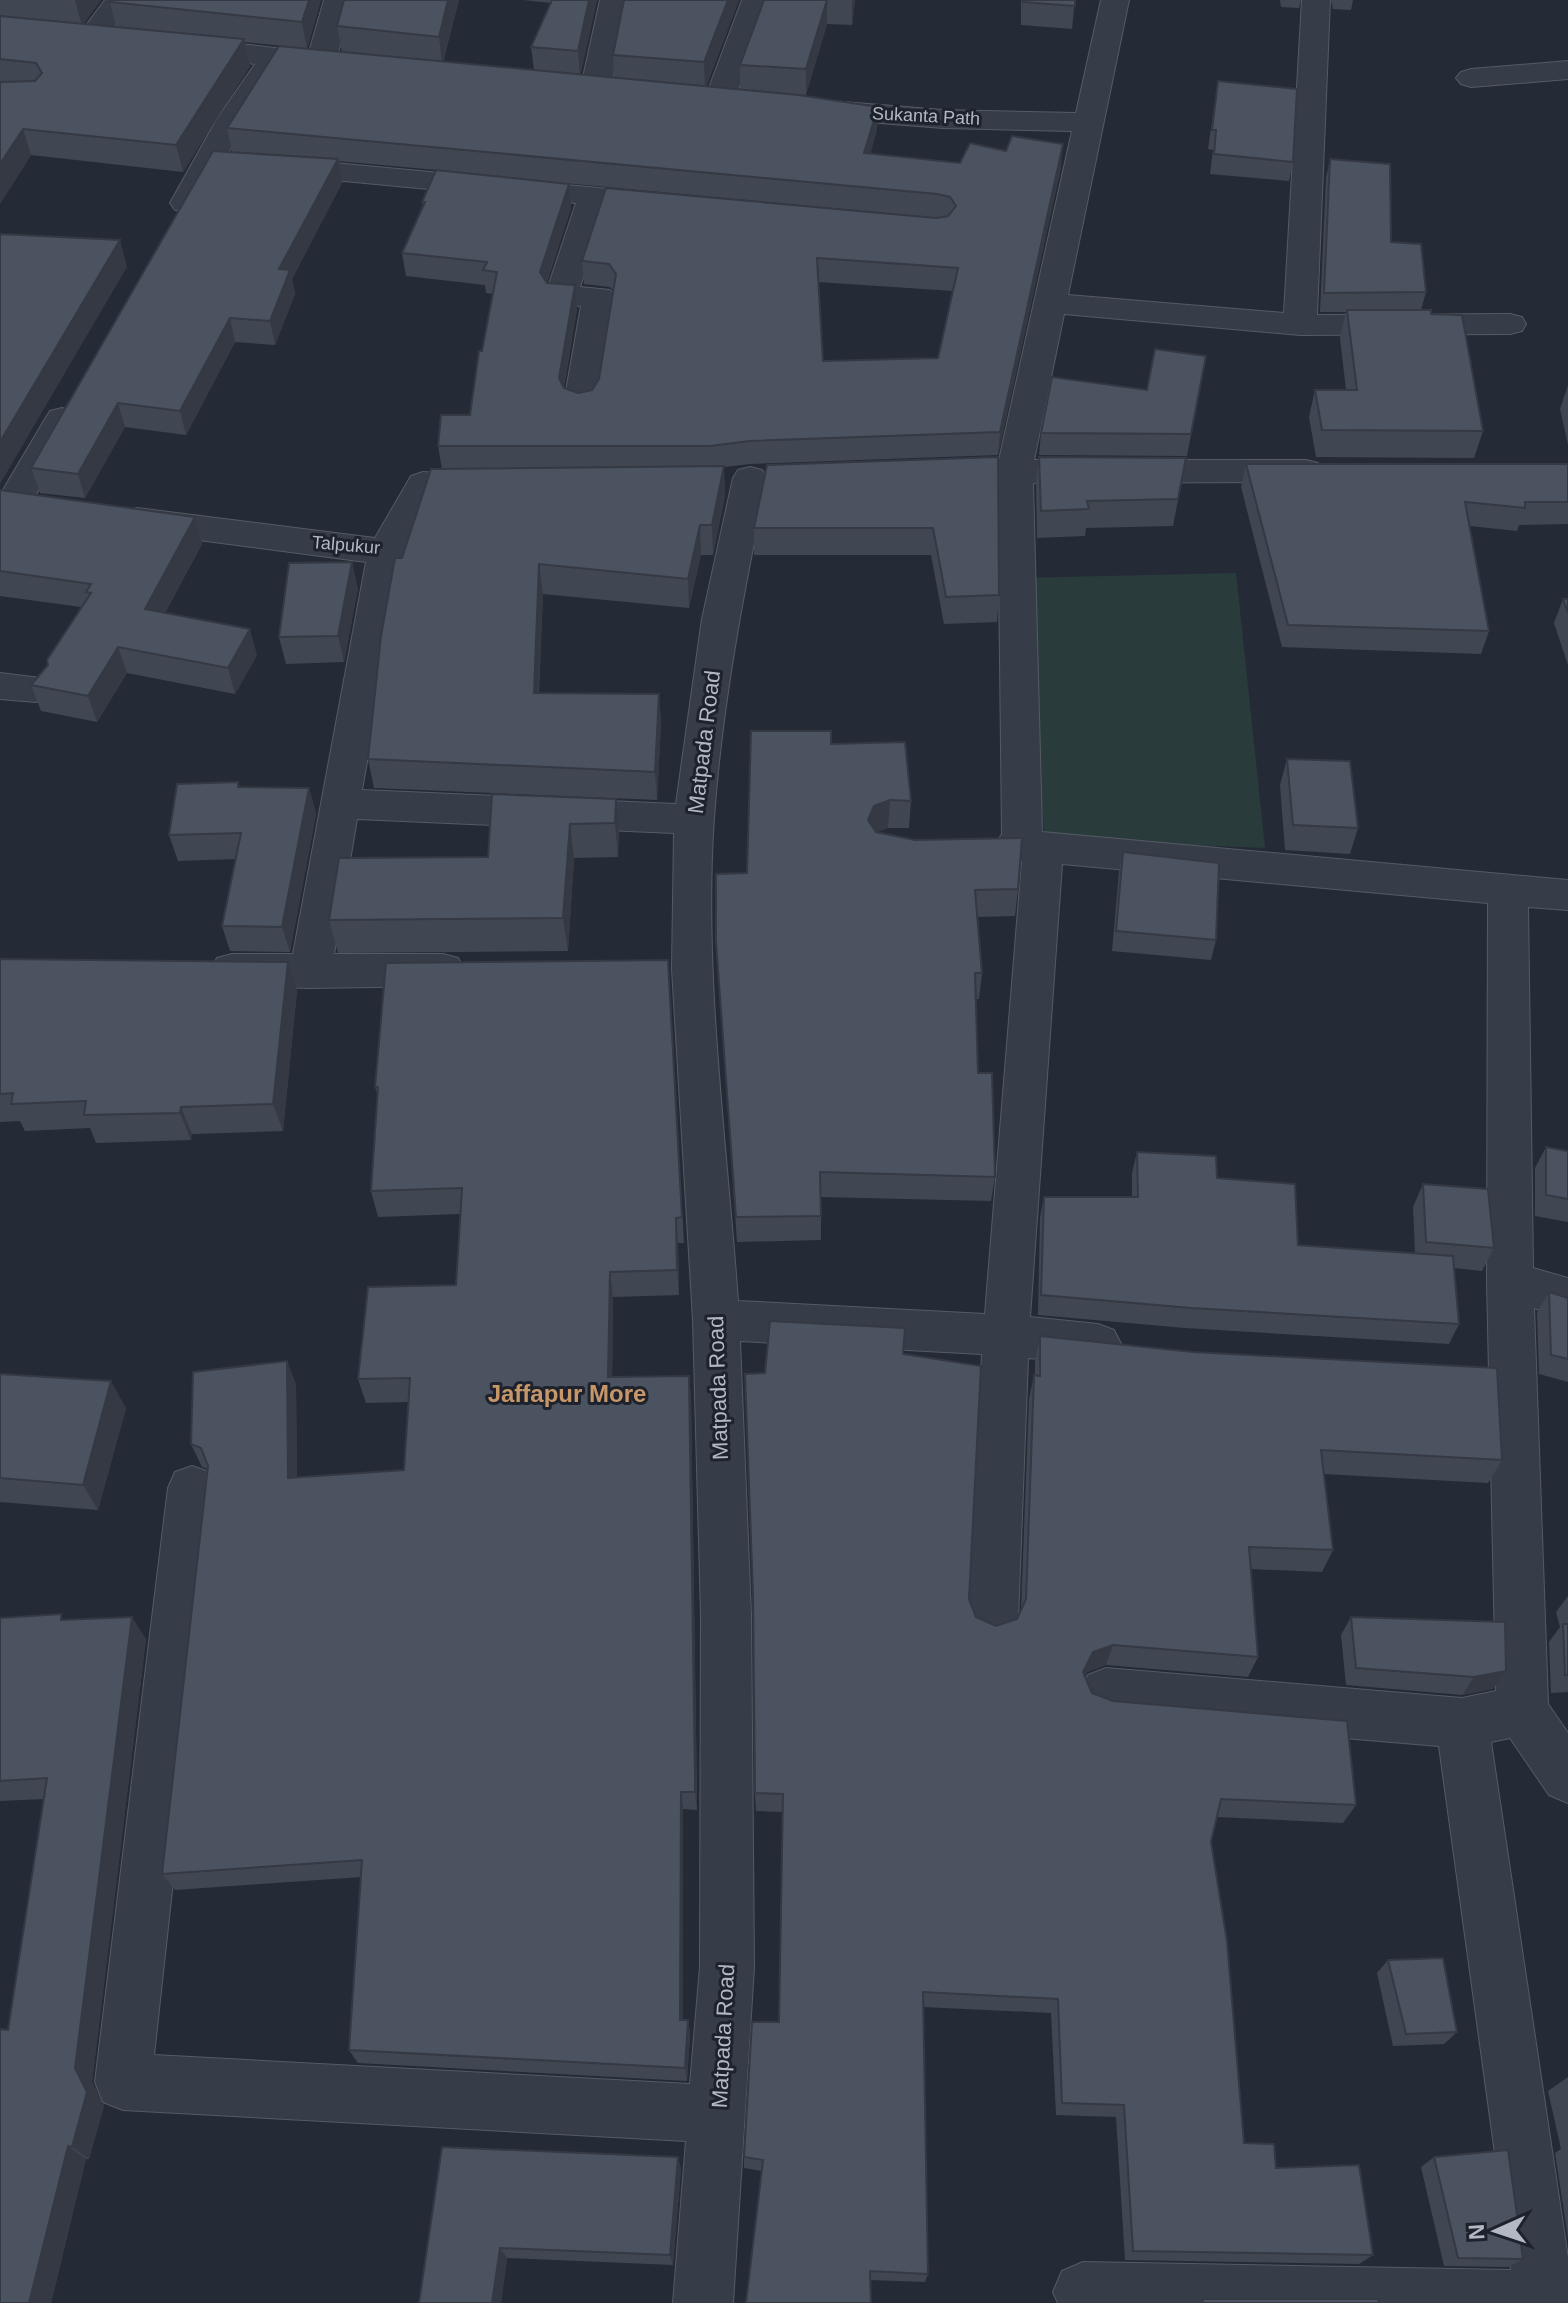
<svg xmlns="http://www.w3.org/2000/svg" width="1568" height="2303" viewBox="0 0 1568 2303" font-family="Helvetica,sans-serif">
<style>
.green{fill:#2a3b3c}
.lines{fill:none;stroke-linecap:round;stroke-linejoin:round}
.minor-casing{stroke:#555b65;stroke-width:2}
.minor{fill:#373d48;fill-rule:evenodd}
.wall{fill:#404753;fill-rule:evenodd}
.shaded-wall{fill:#343943}
.building{fill:#4b5260;stroke:#343943;stroke-width:2;fill-rule:evenodd}
.labels{text-anchor:middle;dominant-baseline:central;stroke-width:6;stroke-linejoin:round;paint-order:stroke}
.far-street-label{font-size:18px;fill:#b2b8c4;stroke:#1d222c}
.street-label{font-size:22px;fill:#b2b8c4;stroke:#1d222c}
.neighbourhood-label{font-size:24px;font-weight:bold;fill:#c7976a;stroke:#1d222c}
</style>
<rect width="100%" height="100%" fill="#242b37"/>
<path class="green" d="M1236 573 1265 848 1045 839 1019 578Z"/>
<g class="lines">
<g class="minor-casing">
<path id="minor" d="M105 0H133L100 46H80L75 40Z
M324 0H352L337 57 347 64 342 70 332 73 282 67 247 119 197 210H175L170 203 217 119 255 64 180 53 175 47 180 41 190 38 309 52Z
M600 0H628L610 91 606 97H584L580 91Z
M742 0H770L734 101 730 107H708L704 101Z
M1101 0H1129L1068 295 1284 313 1302 0H1330L1317 315 1510 314 1522 317 1526 324 1522 331 1510 334 1300 335 1064 314 1034 460H1306L1318 463 1323 471 1318 479 1306 482 1033 483 1042 832 1568 880V910L1528 907 1533 1268 1568 1278V1318L1534 1308 1548 1704 1568 1733V1803L1549 1795 1510 1738 1491 1742 1568 2258V2303H1058L1053 2292 1062 2271 1083 2262 1511 2270 1439 1746 1106 1718 1088 1711 1080 1693 1088 1675 1106 1668 1462 1698 1496 1691 1487 1281 1488 903 1062 864 1030 1317 1098 1324 1114 1330 1121 1344 1114 1358 1098 1364 1028 1358 1018 1620 1011 1637 993 1644 975 1637 968 1620 982 1354 740 1341 751 1615 754 1967 733 2303H673L686 2141 123 2110 103 2102 95 2082 168 1488 175 1472 192 1466 209 1472 216 1488 154 2055 690 2084 700 1967 701 1615 693 1320 672 969 674 833 357 819 334 954H443L458 958 464 970 458 982 443 986 310 988 232 986 217 982 211 970 217 958 232 954H293L366 562 137 532 124 528 119 520 124 512 137 508 375 538 411 476 423 472 498 477 504 485 498 493 486 497 434 496 404 552 362 790 676 804 702 619 733 478 738 470 750 467 762 470 767 478C744 590 722 704 714 818 703 972 727 1146 738 1301L985 1314 1022 861 1001 856 995 845 1002 834 998 483H938L926 480 921 472 926 464 999 460 1072 131 943 128 818 118 807 115 803 109 807 103 818 100 943 110 1076 113Z
M1568 61V79L1471 87 1461 84 1456 78 1461 72 1471 69Z
M281 158 673 195 678 202 673 209 662 211 606 206 580 287 610 290 615 297 598 402 593 410 581 413 569 410 564 402 581 306 550 303 545 296 576 203 270 174 266 167 270 160Z
M62 408 74 411 79 419 31 503 25 511 13 515 1 511 0 495 45 419 50 411Z
M0 673 49 679 55 689 49 699 36 702 0 699Z"/>
</g>
<use href="#minor" class="minor"/>
</g>
<path class="wall" d="M0 0H101L83 24 116 27 110 2 111 0H321L307 49 342 52 337 26 344 0H459L443 62 534 70 531 47 551 3 523 0H597L580 75 614 78 613 55 624 0H739L706 87 740 90V65L764 0H855L852 25 827 24 806 95 776 93 878 107 877 130 870 154 960 163 1061 167 998 455 750 464 724 467 725 496 713 555H701L689 608 543 594 539 693 659 694 661 723 657 800 374 788 368 759 402 558 442 469 438 446 470 415 493 294 486 293 485 285 406 276 402 253 423 207 422 202 436 170 338 161 342 183 292 279 295 294 275 345 235 342 186 435 125 427 85 498 40 493 31 468 232 151 227 128 303 48 245 42 250 66 183 172 31 155 0 204ZM448 172 937 218 582 261 584 284 610 287 614 291 599 379 592 390 578 393 564 387 577 309 547 282 571 208ZM818 282 953 291 938 358 823 361Z
M1021 0H1075L1072 29 1021 25Z
M1280 0H1301L1299 8 1281 7Z
M1331 0H1353L1351 10 1333 9Z
M1218 81 1293 162 1289 181 1210 174 1213 150 1208 149Z
M1330 159 1391 242 1426 292 1421 310 1431 314 1483 431 1474 458 1316 457 1309 417 1315 390H1346L1340 338 1346 312H1320L1326 178Z
M1206 356 1187 456 1039 455 1041 433 1147 390Z
M1568 385V445L1560 409Z
M998 457 999 595 997 622 944 624 931 555H754V528Z
M1039 457 1186 458 1173 526 1086 528 1085 536 1037 538 1036 484Z
M1246 464H1568V524L1519 525 1517 531 1470 526 1489 631 1481 654 1282 647 1241 487Z
M0 490 195 517 202 544 165 613 257 655 235 694 127 673 97 722 41 711 31 685 48 665 81 607 0 596Z
M358 588 344 662 286 664 279 637Z
M1563 599H1568V665L1554 623Z
M831 744 911 801 909 828H888L876 832 1018 889 1015 916 978 917 982 973 979 999H976L978 1073 995 1177 991 1201 821 1197V1240L737 1242 716 942 747 873Z
M1287 759 1358 828 1350 854 1285 850 1280 785Z
M238 782 240 787 309 788 316 814 290 952 230 951 222 926 236 859 178 861 169 835Z
M616 799 619 834 618 857 574 858 568 951 338 953 329 920 488 857Z
M1123 852 1216 940 1211 960 1112 951 1119 872Z
M0 959 288 962 297 991 283 1131 192 1134 191 1140 96 1143 90 1128 25 1131 20 1121 0 1122Z
M668 960 684 1243H678L679 1295 613 1297 612 1377 689 1376 691 1399 697 1794V1810L683 1809V2020H688L690 2034 687 2081 358 2063 349 2050 361 1877 175 1890 162 1874 208 1469 202 1467 191 1444 287 1361 296 1385 297 1477 404 1470 408 1402 366 1403 358 1379 456 1285 460 1214 378 1217 371 1191 378 1096 375 1087Z
M1546 1147 1568 1151V1222L1535 1216V1168Z
M1137 1152 1217 1178 1298 1245 1415 1253 1413 1207 1423 1184 1494 1248 1482 1271 1454 1268 1459 1324 1449 1344 1185 1328 1038 1315 1040 1218 1044 1197H1132V1173Z
M1549 1292 1568 1298V1382L1539 1374 1537 1312Z
M1040 1336 1502 1460 1488 1483 1324 1474 1333 1550 1322 1572 1251 1569 1258 1657 1248 1677 1106 1665 1087 1672 1085 1676 1092 1693 1356 1805 1343 1823 1217 1817 1211 1842 1244 2143 1276 2168 1373 2255 1359 2264 1125 2260 1116 2117 1056 2115 1051 2013 923 2007 928 2274 925 2282 870 2280 762 2171 744 2168V2157L779 2022 783 1812 756 1811 755 1793 753 1601 765 1373 903 1354 969 1599 976 1617 996 1626 1017 1619 1021 1609 1029 1399 1034 1375H1035V1361Z
M0 1374 126 1408 98 1510 0 1502Z
M1568 1596V1692L1551 1693 1549 1642 1560 1627 1556 1612Z
M1351 1617 1506 1671 1493 1689 1462 1695 1346 1685 1341 1635Z
M0 1618 65 1619 146 1639 92 2082 104 2106 89 2159H86L51 2303H0L8 2030 44 1799 0 1801Z
M1388 1960 1457 2032 1444 2044 1393 2046 1377 1973Z
M1568 2077V2238L1555 2153 1561 2149 1548 2091Z
M442 2147 678 2157 681 2169 673 2265 507 2258 501 2303H419Z
M1434 2157 1523 2259 1508 2267 1444 2266 1421 2167Z"/>
<path class="shaded-wall" d="M75 0H101L82 26Z
M309 0H321L307 49 302 22Z
M448 0H459L442 63 439 37Z
M589 0H597L580 78 578 51Z
M728 0H739L705 89 704 62Z
M827 0V24L806 95V69Z
M852 0H855L852 25Z
M244 39 250 66 183 172 176 145Z
M878 107 877 130 864 177V153Z
M23 129 31 155 0 204V164Z
M1063 144 1061 167 998 455 1000 432Z
M338 159 342 183 292 279 295 294 275 345 270 321 279 269Z
M569 184 571 208 542 295 540 272Z
M120 240 127 267 0 484V442Z
M575 285 577 309 561 401 559 378Z
M230 318 235 342 186 435 180 411Z
M118 403 125 427 85 498 78 474Z
M724 466 725 496 713 555 712 525Z
M195 517 202 544 153 634 145 609Z
M700 525 701 555 689 608 688 579Z
M352 562 358 588 344 662 338 636Z
M539 564 543 594 537 722 534 693Z
M250 629 257 655 235 694 228 668Z
M118 647 127 673 97 722 88 696Z
M659 694 661 723 657 800 655 772Z
M309 788 316 814 290 952 282 927Z
M616 799 619 834 618 857 615 823Z
M890 800 888 828 872 834 868 820 874 806Z
M570 824 574 858 568 951 563 918Z
M288 962 297 991 283 1131 273 1104Z
M181 1107 192 1134 191 1140 180 1113Z
M676 1218 678 1243 679 1295 677 1270Z
M610 1272 613 1297 612 1401 608 1377Z
M287 1361 296 1385 297 1500 288 1478Z
M689 1376 691 1399 697 1810 695 1792Z
M111 1381 126 1408 98 1510 83 1485Z
M132 1617 146 1639 92 2082 104 2106 89 2159 72 2147 75 2068Z
M1113 1645 1106 1665 1087 1672 1077 1692 1083 1672 1093 1652Z
M1506 1671 1493 1689 1462 1695 1474 1677Z
M681 1792 683 1809V2034L680 2020Z
M688 2020 690 2034 687 2081 685 2068Z
M68 2146 86 2159 51 2303H29Z
M678 2157 681 2169 673 2265 670 2255Z
M500 2248 507 2258 501 2303H492Z"/>
<path class="building" d="M111 0H309L302 22 110 2Z
M344 0H448L439 37 337 26Z
M552 0H589L578 51 531 47Z
M624 0H728L704 62 613 55Z
M764 0H827L806 69 740 65Z
M1023 0H1075V6L1023 2Z
M0 16 244 39 176 145 23 129 0 164V82L35 81 42 73 36 63 0 59Z
M279 46 799 95 878 107 864 153 960 163 970 143 1006 151 1012 136 1063 144 1000 432 750 441 710 446H438L441 415H470L479 351H482L497 272 483 270 487 262 402 253 425 202H422L436 170 569 184 540 272 547 283 575 285 559 378 564 388 578 393 592 390 599 379 616 274 609 264 582 261 606 188 936 218 948 216 956 206 950 197 937 194 227 128ZM817 258 958 268 938 358 823 361Z
M1218 81 1297 89 1293 162 1214 154 1216 130H1212Z
M213 151 338 159 279 269 290 270 270 321 230 318 180 411 118 403 78 474 31 468Z
M1330 159 1390 164 1391 242 1421 244 1426 292 1324 293Z
M0 234 120 240 0 442Z
M1347 310H1431V314L1462 315 1483 431 1322 430 1315 390H1357Z
M1155 349 1206 356 1191 434 1041 433 1052 377 1147 390Z
M998 457 999 595 946 597 933 528H754L767 465Z
M1039 457 1186 458 1178 499 1087 501 1089 509 1041 511Z
M1246 464H1568V502H1525V508L1465 502 1489 631 1288 625Z
M724 466 712 525H700L688 579 539 564 534 693 659 694 655 772 368 759 381 636 395 558H402L431 469Z
M0 490 195 517 145 609 250 629 228 668 118 647 88 696 31 685 48 665 47 660 91 593 86 592 91 584 0 571Z
M352 562 338 636 279 637 289 563Z
M1563 599H1568V613Z
M751 731H831V744L905 742 911 801 890 800 874 806 868 820 876 832 915 840 1022 838 1018 889 975 890 982 973H975L978 1073H992L995 1177 820 1172 821 1216 736 1217 716 942V874L747 873Z
M1287 759 1350 761 1358 828 1293 825Z
M238 782V787L309 788 282 927 222 926 241 833 169 835 177 784Z
M492 794 616 799 615 823 570 824 563 918 329 920 339 858 488 857Z
M1123 852 1219 863 1216 940 1116 931Z
M0 959 288 962 273 1104 181 1107 180 1113 84 1115 86 1101 11 1104 13 1093 0 1094Z
M668 960 682 1217 676 1218 677 1270 610 1272 608 1377 689 1376 695 1776V1792H681L680 2020H688L685 2068 349 2050 362 1860 162 1874 208 1466 201 1448 191 1444 193 1372 287 1361 288 1478 404 1470 410 1378 358 1379 368 1287 456 1285 462 1188 371 1191 378 1087H375L386 963Z
M1546 1147 1568 1151V1199L1546 1195Z
M1137 1152 1216 1156 1217 1178 1295 1184 1298 1245 1453 1256 1459 1324 1191 1308 1041 1295 1044 1197H1138Z
M1423 1184 1488 1189 1494 1248 1426 1242Z
M1549 1292 1568 1298V1359L1551 1355Z
M770 1321 905 1328 903 1354 981 1366 969 1599 976 1617 996 1626 1017 1619 1026 1599 1034 1375 1040 1376V1336L1193 1352 1497 1368 1502 1460 1321 1450 1333 1550 1249 1547 1258 1657 1113 1645 1093 1652 1083 1672 1092 1693 1113 1701 1347 1721 1356 1805 1221 1799 1211 1842 1227 1941 1244 2143 1274 2144 1276 2168 1359 2165 1373 2255 1133 2251 1124 2105 1062 2103 1058 1999 923 1992 928 2274 870 2271 871 2303H746L763 2160 744 2157 752 2022H779L783 1794 755 1793 753 1594 745 1374 765 1373Z
M0 1374 111 1381 83 1485 0 1478Z
M61 1614V1620L132 1617 75 2068 87 2092 72 2147 68 2146 29 2303H0V2029L8 2030 47 1778 0 1781V1618Z
M1351 1617 1505 1622 1506 1671 1474 1677 1356 1668Z
M1563 1624H1568V1675H1565Z
M1443 1958 1457 2032 1406 2034 1388 1960Z
M442 2147 678 2157 670 2255 500 2248 492 2303H419Z
M1508 2150 1523 2259 1458 2258 1434 2157Z
M1202 2299H1378L1379 2303H1203Z"/>
<g class="labels">
<g class="far-street-label">
<text transform="translate(926 116) rotate(3)">Sukanta Path</text>
<text transform="translate(346 545) rotate(5)">Talpukur</text>
</g>
<g class="street-label">
<text transform="translate(704 742) rotate(-83)">Matpada Road</text>
<text transform="translate(718 1388) rotate(-92)">Matpada Road</text>
<text transform="translate(723 2036) rotate(-87)">Matpada Road</text>
</g>
<g class="neighbourhood-label">
<text x="567" y="1393">Jaffapur More</text>
</g>
</g>
<g transform="translate(1496 2231) rotate(267)" stroke="#1d222c" stroke-width="6" paint-order="stroke">
<path d="M0-6L14 30L0 20L-14 30Z" fill="#b2b8c4"/>
<text y="-12" font-size="22" font-weight="bold" text-anchor="middle" fill="#b2b8c4">N</text>
</g>
</svg>
